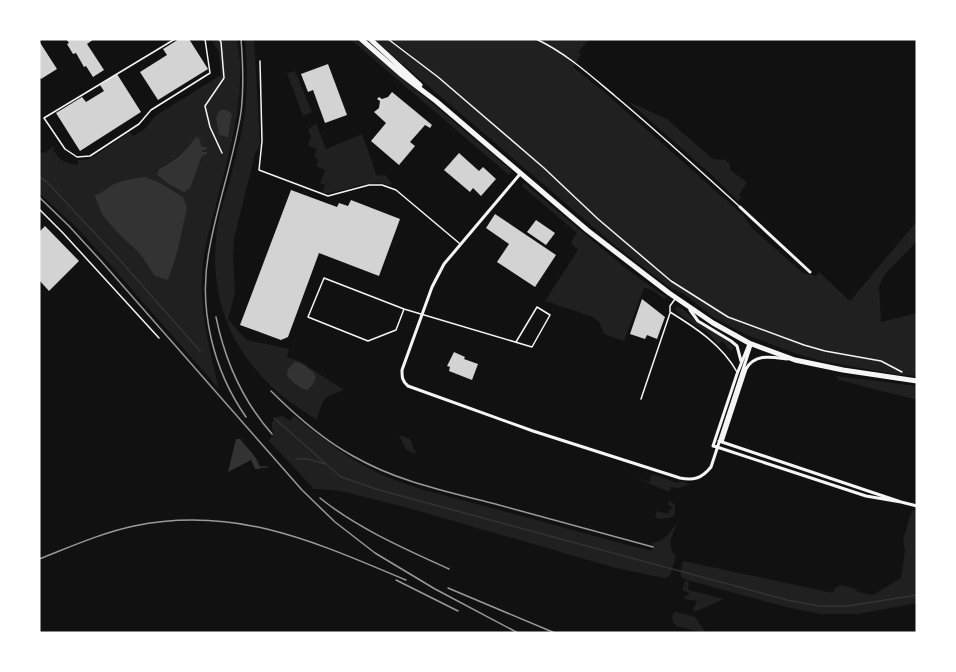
<svg xmlns="http://www.w3.org/2000/svg" width="956" height="672" viewBox="0 0 956 672" font-family="'Roboto Condensed',sans-serif">
<style>
.green{fill:#202020;fill-rule:evenodd}
.water{fill:#333}
.lines{fill:none;stroke-linecap:round;stroke-linejoin:round}
.stream{stroke:#333;stroke-width:1.5}
.building{fill:#d3d3d3}
.path{stroke:#f5f5f5;stroke-width:1.5}
.service{stroke:#f5f5f5;stroke-width:1.5}
.minor{stroke:#f5f5f5;stroke-width:3}
.primary{stroke:#f5f5f5;stroke-width:5}
.rail{stroke:#9a9a9a;stroke-width:1.5}
</style>
<rect width="100%" height="100%" fill="#111"/>
<path class="green" d="M208 39H237C238 48 240 57 240 66 242 115 226 162 215 209 210 227 205 245 203 263 198 306 209 347 219 389L99 252 77 228 39 193V152L44 153 54 146 55 148 53 150C61 161 64 163 78 165V160L90 159 130 132 133 136 145 129 155 116 221 75 219 53 212 40ZM198 139 202 148 206 149 202 151 201 161 159 169C175 161 185 149 198 139ZM101 193 155 276 140 254 116 231 103 216 95 197V195Z
M245 39H254L260 144 255 154 234 239 233 257 235 293 228 319 238 331 247 340 289 349 287 357 301 362 344 390C323 397 323 398 317 420 300 409 283 398 269 384 224 340 208 285 218 222 220 210 224 199 228 187 233 168 238 149 242 130 248 100 248 69 245 39Z
M350 39H356L512 171 509 175Z
M373 39H387L412 57 413 56 391 39H590L578 52 581 55 573 67 603 91 744 216 751 227 803 273 816 276 819 272 850 301 917 221V241L885 274 879 286 881 322 917 313V376L902 375 865 369 823 361 797 354 747 335 713 317 685 295 672 289 618 248Z
M295 71 312 112 303 116 287 73Z
M629 102 667 119 713 159 725 160 730 164V170L747 182 739 195 742 197 738 201 715 178Z
M316 123 326 149 362 134 377 176 385 175 391 182V185C364 178 346 193 322 193L325 185 320 183 325 170 316 166 318 160 314 156 317 149 308 146 311 136 308 132 310 128Z
M524 183 628 270 666 297 665 299 650 289 644 288 624 341 604 334 599 322 593 317 545 301 578 250 571 243 577 233 522 186Z
M676 306C684 308 689 315 695 320 707 331 724 335 734 348L731 351 722 341 718 344 707 332 682 316 675 310Z
M836 376 917 386V400L839 380Z
M283 416 290 421 294 416C320 437 347 458 378 473 415 490 457 498 496 509 548 523 600 538 652 551L653 547 652 543C666 541 669 532 677 523 673 535 665 546 676 556L670 576 664 578 612 567 412 509 349 493 334 490 314 489 269 441 270 438 274 432 272 429V422L277 417Z
M399 435 410 439 416 454 406 450Z
M652 474 678 483 679 481 690 484 679 488 671 487 669 492 634 477 649 482Z
M669 500 675 505V515L669 518 657 519V517H655L657 511 668 514 669 509H671L672 507 668 505Z
M913 510H917V603L857 614H820L786 607 691 581 682 578 680 573 683 561 833 593 835 588 841 585 854 588 858 592 873 595 901 578 905 551 903 540 910 516Z
M685 581 689 582 688 590 724 599 697 611 693 610 697 601 684 599 685 595 688 596 689 593 682 590Z
M676 612 695 617 706 633 676 626C673 622 670 617 674 613Z"/>
<path class="water" d="M221 110H227L232 114 228 137 219 135C218 127 213 115 221 110Z
M196 137 199 138 202 147H206L207 149 202 151V152H207V154L202 156 190 188 184 192 169 184 157 175 159 169C175 161 186 151 196 137Z
M145 177 160 183 183 197 187 208 177 253 168 280 155 276 140 254 116 231 103 216 95 197V195C102 193 106 189 112 185 122 180 134 179 145 177Z
M295 362C302 363 304 365 309 369 320 376 315 383 307 390 301 389 298 386 293 382 283 375 287 369 295 362Z
M236 439H240C247 448 259 458 260 469H255L251 460 228 472Z"/>
<g class="lines">
<path class="stream" d="M39 177 46 181 119 259 200 351
M274 418 341 477 379 490 787 600 819 606H848L917 595
M296 459H308L325 464
M259 467H267"/>
</g>
<path class="building" d="M66 39H94L87 44 104 70 93 77 86 66 84 67 76 53 73 54 67 44 69 43Z
M179 39H189L208 69 158 100 140 72 167 55 163 49Z
M39 41 57 69 41 79 39 76Z
M328 64 347 115 325 123 313 90 308 92 301 74Z
M117 74 141 112 80 151 56 113 82 97 86 102 104 91 100 85Z
M392 92 432 125 430 128 425 125 410 142 415 146 399 165 371 141 386 123 374 112 379 108 380 101 377 99 379 97 382 99 388 97Z
M459 153 479 171 483 167 496 179 481 196 473 188 470 192 444 170Z
M291 190 337 207 339 203 348 206 351 200 400 219 379 276 319 253 288 337 281 340 240 325Z
M495 214 556 255 535 287 497 262 509 244 486 228Z
M536 220 555 233 546 245 527 232Z
M45 226 79 261 49 291 39 280V232Z
M642 299 665 317 657 339 647 335 645 339 630 334Z
M454 352 465 357 464 359 478 364 472 380 449 371 450 367 447 366Z"/>
<g class="lines">
<path class="path" d="M388 39 438 77 544 168 598 219 671 281 728 317 804 345 825 351 881 361 902 372"/>
<path class="service" d="M175 39 44 118 65 149 77 157 90 156 139 124 151 110 210 73 205 39
M219 39 221 42 224 78 205 106 210 127 222 153
M536 39C566 53 590 75 615 96 657 131 698 169 739 206
M260 61 262 141 259 170 328 196 369 185H382L396 190 459 243
M39 209 63 233 159 338
M675 299 670 306V312C696 328 722 345 737 372
M404 309 396 330 368 341 308 317 324 278 404 309 532 347 550 315 537 307 516 342
M641 399 670 313"/>
<path class="minor" d="M520 174 444 264 432 287 402 370C402 377 402 381 408 386L533 431 680 478C694 481 702 478 711 467L751 345
M740 207 810 272
M690 310 698 321 731 341 737 346 741 361
M722 442 746 369C755 353 772 357 787 359
M717 447 866 496 901 502 719 441
M717 447 713 446 737 374 749 344
M901 502 917 506"/>
<path class="primary" d="M361 39 402 75 436 101 587 230 669 293 713 323 749 343 795 360 843 370 917 381
M370 39 420 85"/>
<path class="rail" d="M241 39C243 64 244 88 241 112 234 159 217 204 209 251 198 308 213 370 246 417
M39 197 69 226 102 262 302 490 335 522 375 553 435 589 518 633
M216 317C225 361 242 400 272 434
M271 391C296 416 322 439 353 456 398 482 449 492 499 505 551 519 602 533 653 547
M320 498C357 528 405 549 449 569
M39 559C70 547 101 533 134 526 236 505 315 542 406 580
M396 580 458 611
M448 588 555 633"/>
</g>
<rect width="956" height="672" fill="none" stroke="#ffffff" stroke-width="81"/>
</svg>
